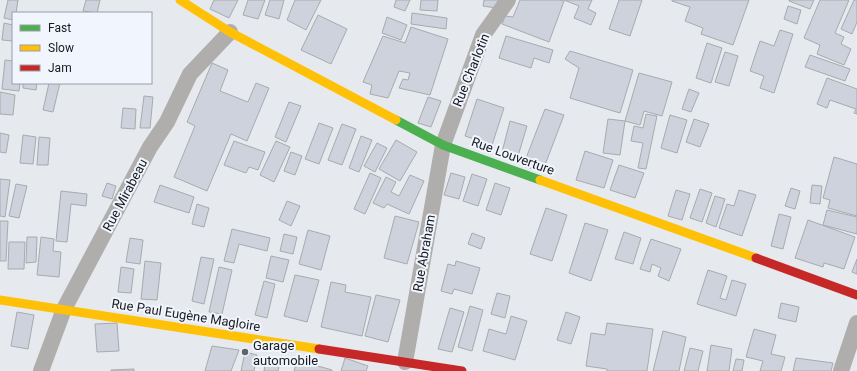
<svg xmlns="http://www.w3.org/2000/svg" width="857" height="371" viewBox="0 0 857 371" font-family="Roboto,sans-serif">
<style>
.building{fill:#cdd2dc;stroke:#a8aaae}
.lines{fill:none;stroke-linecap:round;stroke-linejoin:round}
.street{stroke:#b0aeac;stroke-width:16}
.fast{stroke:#4caf50;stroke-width:9}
.slow{stroke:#ffc107;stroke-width:9}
.jam{stroke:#c62828;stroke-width:9}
.poi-dot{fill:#616367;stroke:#f1f5fe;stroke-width:1.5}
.labels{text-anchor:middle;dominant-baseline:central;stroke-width:4;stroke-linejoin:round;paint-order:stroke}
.street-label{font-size:13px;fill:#191b1f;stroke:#f1f5fe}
.poi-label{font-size:13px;fill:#191b1f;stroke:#f1f5fe;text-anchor:start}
</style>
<rect width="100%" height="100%" fill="#e6e9ee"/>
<path class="building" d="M8 0H18L16 13H13V20L4 18Z
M86 0H100L97 13 83 11Z
M214 0H238L229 18 210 9Z
M248 0H265L258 19 243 15Z
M270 0H284L279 19 265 15Z
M295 0H321L306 30 287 20Z
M396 0H410L405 11 394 7Z
M421 0H438L437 11 420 10Z
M484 0H498L496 8 483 6Z
M520 0H560L564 1 549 42 502 24 505 16 513 17Z
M564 0H592L588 9 596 13 591 25 574 18 579 6Z
M619 0H642L630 36 609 29Z
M672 0H749L733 45 701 34 703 28 685 21 690 7 672 1Z
M789 0H814L810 9 789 1Z
M820 0H849L835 33 844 37 841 44 851 49 844 65 817 54 820 45 804 38Z
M854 0H857V22L852 34 841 29Z
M788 6 801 10 797 24 784 19Z
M412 13 447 18 446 29 411 24Z
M318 15 347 29 331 64 301 50Z
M387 17 407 25 401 40 382 33Z
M4 23 13 25V41L2 40Z
M411 27 448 39 430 95 399 88 403 79 408 80 410 73 399 71 388 98 370 94 372 85 363 82 383 36 405 43Z
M780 30 793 34 774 93 760 88 764 76 750 71 760 41 774 46Z
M506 36 553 50 549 63 534 58 531 68 499 58Z
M707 43 722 48 711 83 696 78Z
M570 51 633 70 620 113 570 98 579 68 565 59Z
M725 52 738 56 729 86 715 82Z
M810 55 850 69 845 81 805 67Z
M5 60 13 61V83H20L19 91 2 89Z
M212 63 228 70 220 91 248 102 256 83 269 88 247 141 231 134 207 191 174 177 195 126 187 122Z
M639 73 672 82 662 116 644 111 640 125 625 121Z
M827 78 857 89V114L854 113 856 109 830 100 827 108 817 104Z
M23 83H37L36 90 23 88Z
M49 83H60L53 112 43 110Z
M689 89 699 93 691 112 682 109Z
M0 92 15 95 13 115 0 114Z
M144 96 153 97 150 128H140Z
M428 97 441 101 431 127 418 123Z
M477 99 504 108 492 145 465 136Z
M289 102 301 106 286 142 275 137Z
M123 108 136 109 135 129 121 128Z
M545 109 564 115 545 165 536 162 533 169 523 166Z
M646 114 657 116 646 169 638 168 643 143 631 141 634 126 643 128Z
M670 115 687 120 677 153 661 148Z
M608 119 625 121 620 155 603 153Z
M694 119 709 124 700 147 686 142Z
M510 121 527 126 518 156 502 152Z
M319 123 333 128 319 164 305 159Z
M342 124 356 129 342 165 328 160Z
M0 133 9 135 6 153 0 152Z
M23 135 36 137 33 164 20 163Z
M361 136 372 140 359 172 349 168Z
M39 137 50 138 48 165H37Z
M396 140 417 152 400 181 379 169Z
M234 141 265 152 258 170 249 167 246 173 224 165Z
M276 141 290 147 274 182 260 175Z
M377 143 387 148 375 172 364 166Z
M585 151 613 160 604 188 576 180Z
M291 152 302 156 295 175 284 171Z
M834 157 857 164V216L828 208 830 200 823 198Z
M619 165 644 173 635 198 610 190Z
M370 173 381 178 365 214 354 209Z
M451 173 465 177 459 199 444 195Z
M472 174 487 179 478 206 463 201Z
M410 175 424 181 409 214 387 204 384 208 373 203 386 177 396 182 391 192 399 196Z
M0 179 10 180 5 217 0 216Z
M107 183 116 186 112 199 102 196Z
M495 183 510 188 501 215 486 210Z
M16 184 27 186 19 218 9 216Z
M160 185 194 197 189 213 154 202Z
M812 185 822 186 820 204 810 203Z
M791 188 800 191 795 209 785 206Z
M700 189 712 193 702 222 690 218Z
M676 190 690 194 682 220 668 216Z
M739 190 756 195 742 236 719 228 727 204 734 206Z
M61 191 87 194 86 206 71 204 67 242 56 241Z
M715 196 725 199 716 227 706 223Z
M287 201 300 206 291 226 279 220Z
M197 204 209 208 204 227 192 224Z
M546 208 567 215 552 261 530 254Z
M827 210 857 217V234L823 225Z
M779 214 791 217 783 249 771 246Z
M395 216 419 222 407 264 384 258Z
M808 220 855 237 844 269 824 263 823 267 795 258Z
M0 221H8L6 261H0Z
M585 223 608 230 591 281 569 273Z
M232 229 270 238 267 251 239 244 234 263 224 261Z
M308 230 330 236 321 270 299 264Z
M624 232 641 238 633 264 615 259Z
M472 233 485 238 481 249 468 244Z
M284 234 297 237 293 254 280 251Z
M27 237H37L36 262 26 263Z
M41 237 54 239 53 251 61 252 59 277 37 275Z
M130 238 143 240 140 264 126 262Z
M651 239 681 249 669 281 658 276 661 268 652 264 650 272 640 269Z
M9 242H25L24 269H8Z
M271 256 289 260 283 282 266 278Z
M201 257 214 259 204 304 192 301Z
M857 259V274L852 272Z
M145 261 161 263 157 300 141 299Z
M456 261 480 268 472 294 454 289 452 294 441 291 448 264 455 266Z
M121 267 134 269 131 293 118 292Z
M219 267 232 270 222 314 209 312Z
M708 270 727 276 720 298 726 300 732 280 746 284 736 316 697 304Z
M295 275 319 280 307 322 284 316Z
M264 281 275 284 267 318 255 315Z
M331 282 346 285 345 292 371 297 362 336 321 327Z
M497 293 510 296 505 318 491 314Z
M376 295 400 300 388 342 365 336Z
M781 303 799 307 796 322 778 318Z
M470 306 483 310 472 351 458 347Z
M450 308 464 312 452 352 438 349Z
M17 312 34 315 28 349 11 346Z
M566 312 580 317 571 344 557 340Z
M511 316 527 321 515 360 483 351 489 329 506 334Z
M117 323 119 351 97 352 95 324Z
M607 323 653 329 647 371H607V369L586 366 591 333 605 335Z
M754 329 776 335 771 354 785 357 781 371H760L763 361 746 357Z
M663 331 686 337 679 371H653Z
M711 345 732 349 729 371H707Z
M212 346 239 350 231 371H205Z
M690 348 703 351 698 371H684Z
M245 352 257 355 254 371H241Z
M345 358 368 366 366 371H341Z
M796 358 833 363 831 371H793Z
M266 359 280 362 278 371H264Z
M736 359 744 360 742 371H733Z
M297 360 332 370V371H294Z
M134 369V371H111V370Z"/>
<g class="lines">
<path class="street" d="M405 362 443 145 483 35 508 0
M41 371 64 309 150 147 167 122 190 74 230 32
M841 371 857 323"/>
<path class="fast" d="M396 120 443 145 540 180"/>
<path class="slow" d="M180 0 230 32 396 120
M540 180 756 258
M0 300 319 349"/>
<path class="jam" d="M756 258 857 295
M319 349 462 371"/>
</g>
<circle class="poi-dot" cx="245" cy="352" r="4"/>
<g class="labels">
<g class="street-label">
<text transform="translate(471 70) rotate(-68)">Rue Charlotin</text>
<text transform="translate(513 156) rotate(20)">Rue Louverture</text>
<text transform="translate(125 195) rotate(-62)">Rue Mirabeau</text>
<text transform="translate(424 253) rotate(-80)">Rue Abraham</text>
<text transform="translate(186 315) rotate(9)">Rue Paul Eugène Magloire</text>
</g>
<g class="poi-label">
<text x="253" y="345">Garage<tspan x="253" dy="15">automobile</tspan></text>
</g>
</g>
<rect x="12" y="12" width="140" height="72" fill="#f1f5fe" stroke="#9b9ea5"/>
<rect x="20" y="25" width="20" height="6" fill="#4caf50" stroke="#9b9ea5"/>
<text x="48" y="32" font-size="12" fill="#191b1f">Fast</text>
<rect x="20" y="45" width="20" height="6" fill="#ffc107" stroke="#9b9ea5"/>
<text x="48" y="52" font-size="12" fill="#191b1f">Slow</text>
<rect x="20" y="65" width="20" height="6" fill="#c62828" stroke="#9b9ea5"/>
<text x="48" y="72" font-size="12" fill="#191b1f">Jam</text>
</svg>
